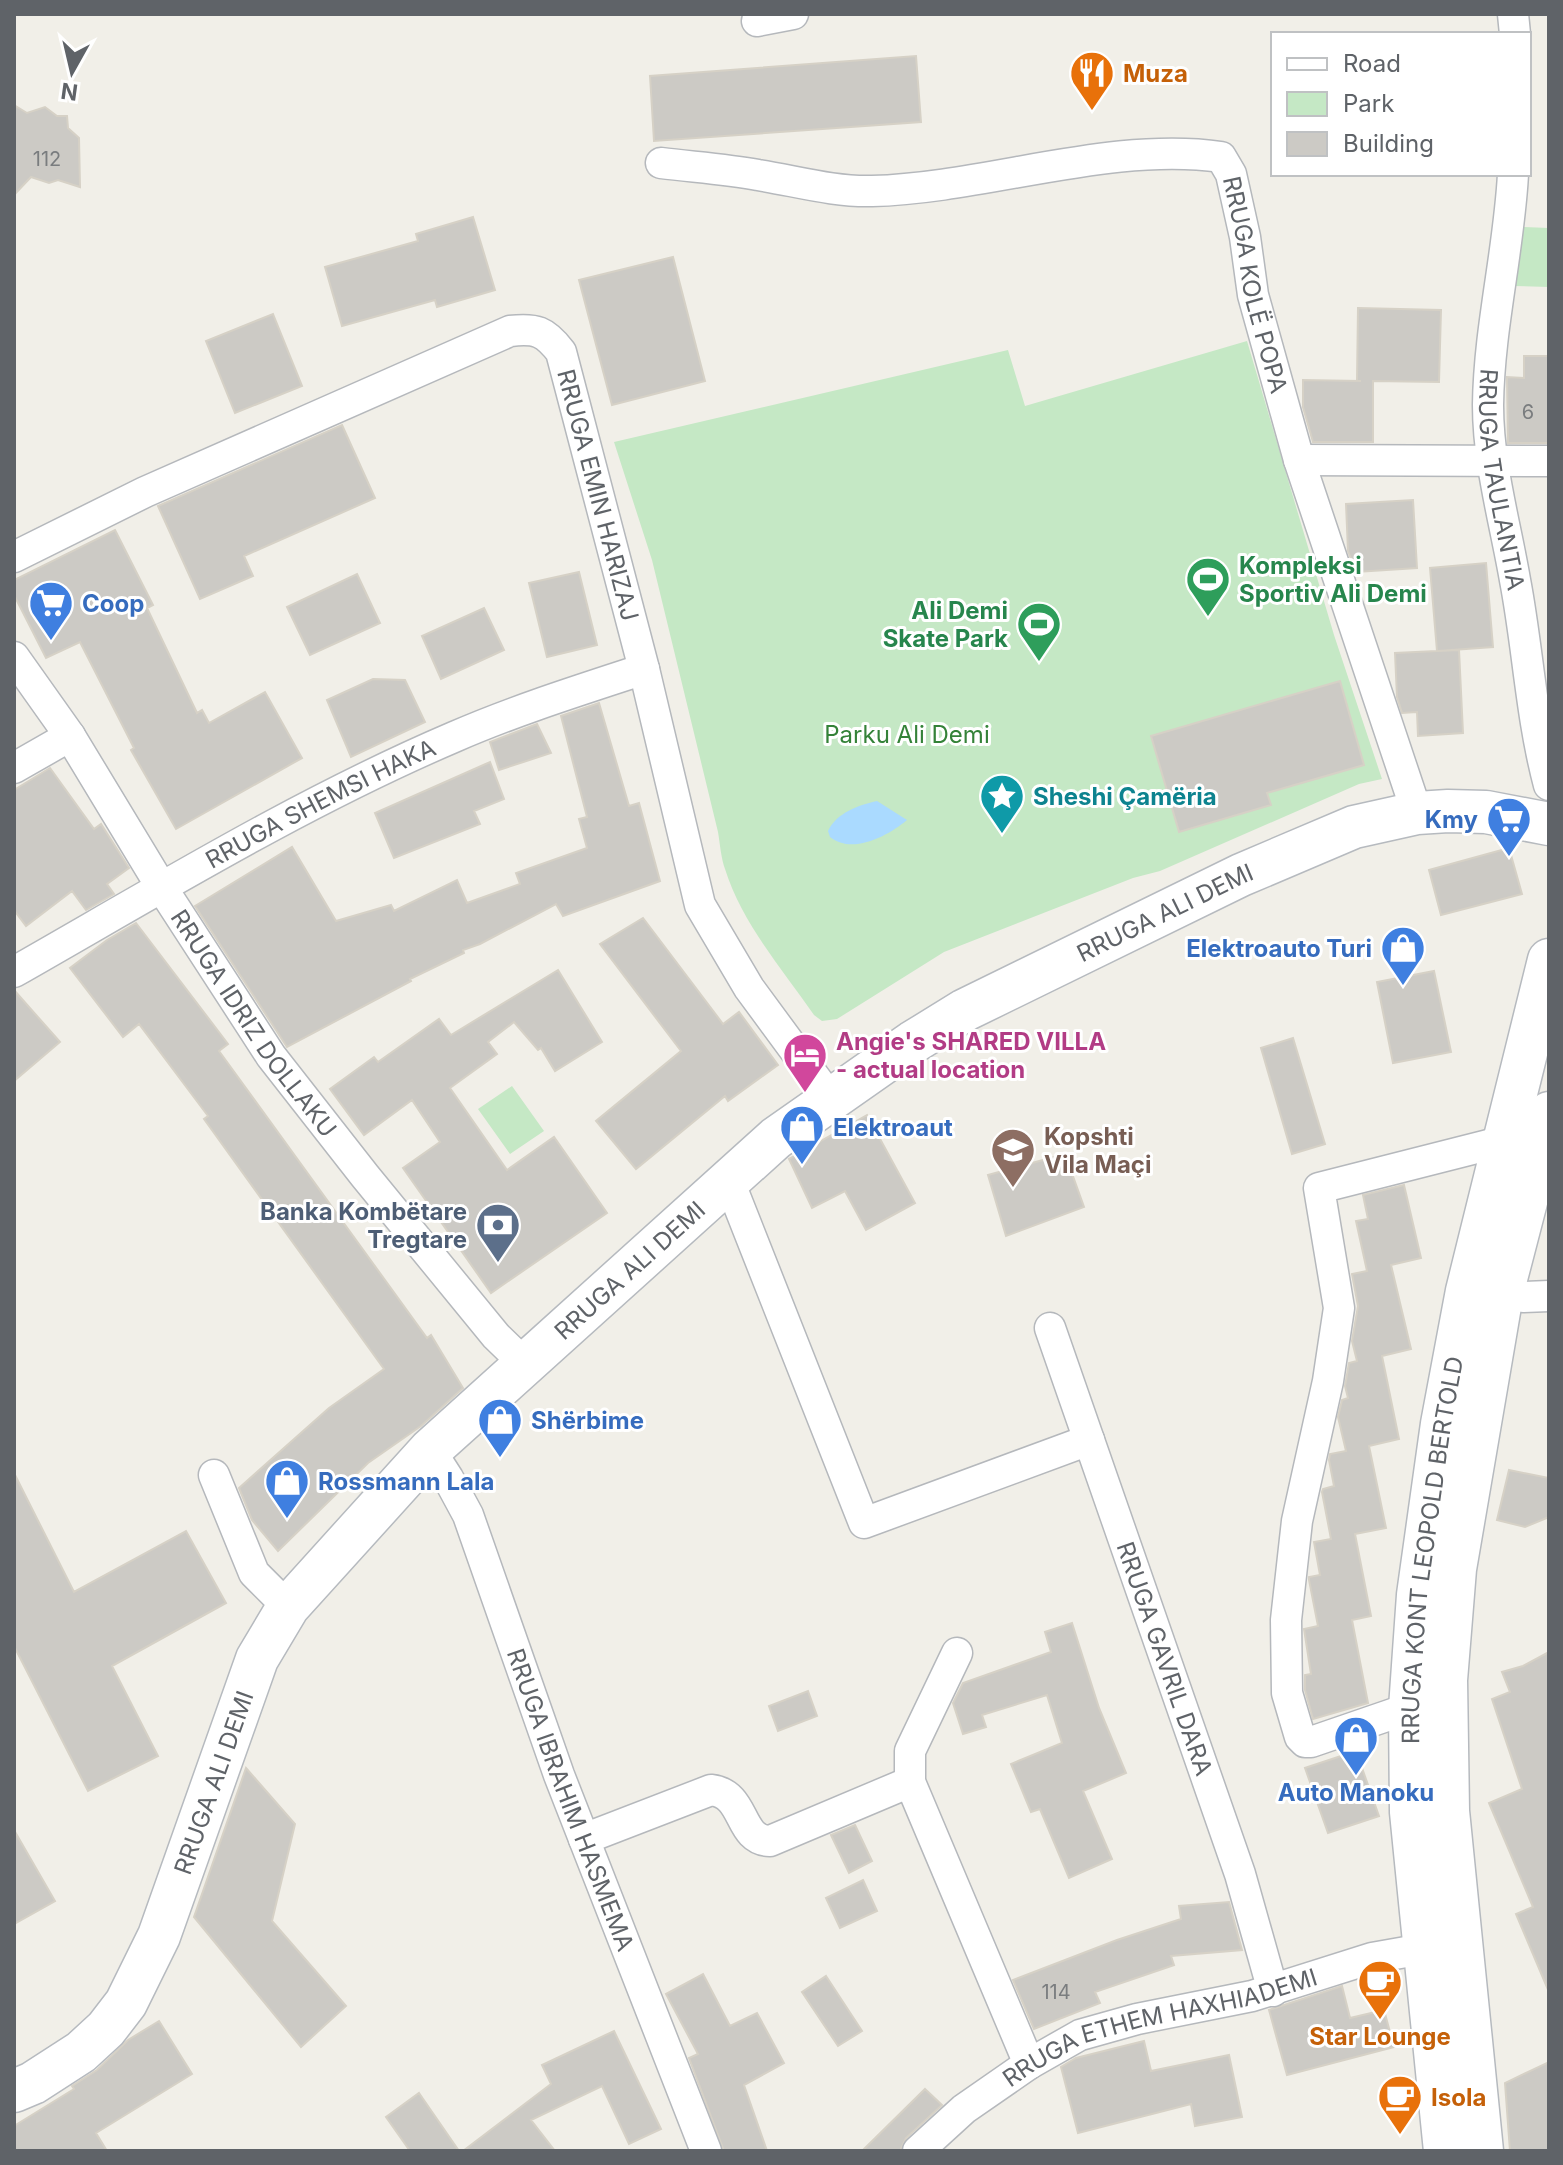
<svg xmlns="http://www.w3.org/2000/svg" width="1563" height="2165" viewBox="0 0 1563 2165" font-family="Inter,sans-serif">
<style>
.green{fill:#c5e8c5}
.water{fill:#aadaff}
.building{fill:#cccac5;stroke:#d6d1c6;stroke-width:2}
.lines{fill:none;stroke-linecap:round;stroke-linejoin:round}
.street-casing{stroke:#b5b8bc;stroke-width:33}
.secondary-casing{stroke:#b6babf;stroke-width:45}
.street{stroke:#fff;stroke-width:30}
.secondary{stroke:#fff;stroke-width:42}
.labels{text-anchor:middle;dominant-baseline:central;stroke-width:6;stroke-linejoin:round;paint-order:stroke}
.number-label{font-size:20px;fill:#7a7d7f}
.food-label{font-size:24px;font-weight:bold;fill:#c56008;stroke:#fff;text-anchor:start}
.street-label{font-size:24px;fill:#5f6368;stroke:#fff}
.leisure-label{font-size:24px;font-weight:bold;fill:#27864d;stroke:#fff;text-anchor:start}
.shop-label{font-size:24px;font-weight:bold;fill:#366cbe;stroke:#fff;text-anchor:start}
.park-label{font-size:24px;fill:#348238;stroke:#fff}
.culture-label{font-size:24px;font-weight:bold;fill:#0d838f;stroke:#fff;text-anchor:start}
.hotel-label{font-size:24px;font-weight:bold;fill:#b23c85;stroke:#fff;text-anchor:start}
.education-label{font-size:24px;font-weight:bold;fill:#785e54;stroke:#fff;text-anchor:start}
.service-label{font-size:24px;font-weight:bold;fill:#4e5e75;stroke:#fff;text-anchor:end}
</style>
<rect width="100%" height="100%" fill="#f1efe8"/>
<path class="green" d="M1524 227 1549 228V287L1513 286Z
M1247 341 1334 635 1382 779 1359 784 1160 871 1133 878 944 952 837 1019 822 1021 814 1015C782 969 742 923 725 869 721 858 720 844 718 832L652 560 614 442 1008 350 1025 406Z
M512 1086 544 1131 510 1154 478 1109Z"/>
<path class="water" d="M877 801 907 820C888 836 852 855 830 837L828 831C836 813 859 805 877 801Z"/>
<path class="building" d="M916 56 921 122 654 141 650 76Z
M14 105 27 113 45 107 57 116H67L68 128 79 138 80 187 58 180 49 183 31 177 14 195Z
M473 217 495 290 437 307 435 300 342 326 325 267 418 241 416 234Z
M673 257 705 381 612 405 579 280Z
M1358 308 1441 310 1439 382 1373 381V442H1313L1303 407V380L1361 381H1357Z
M273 314 302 386 235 413 206 341Z
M1524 356H1549V443H1508L1507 377 1524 378Z
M342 425 375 498 244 556 253 576 200 599 158 506Z
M1413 500 1417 568 1356 572 1348 551 1346 504Z
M115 530 153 605 147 608 197 713 202 710 209 723 265 692 302 758 176 829 131 750 134 748 80 642 46 658 14 595V580Z
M1486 563 1493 647 1438 651 1459 650 1463 733 1418 736 1417 712 1402 713 1397 697 1395 653 1437 651 1430 568Z
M579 572 597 645 547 657 529 583Z
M357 574 380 623 310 655 287 607Z
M484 608 504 650 441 679 422 636Z
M373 679 405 680 425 722 351 757 327 700Z
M1340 681 1364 765 1267 793 1271 805 1179 832 1151 736Z
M599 703 629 806 639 803 660 881 563 916 556 904 480 944 463 950 464 953 410 979 411 981 287 1047 195 906 292 847 336 921 391 905 394 911 457 880 467 903 520 884 516 873 587 848 579 819 587 817 561 716Z
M537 724 551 753 499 770 490 742Z
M490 762 504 799 474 811 480 824 394 858 375 813Z
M50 768 94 829 101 824 129 868 107 884 114 894 86 910 72 891 26 926 14 910V790Z
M1509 848 1522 894 1441 915 1429 870Z
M643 918 723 1024 739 1012 778 1065 728 1101 725 1096 636 1169 596 1121 681 1051 600 944Z
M136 923 228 1044 219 1051 427 1338 431 1335 463 1388 421 1426 368 1463 278 1551 252 1520 239 1488 329 1408 384 1369 204 1119 208 1116 139 1024 123 1037 70 968 107 940Z
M558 970 602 1042 555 1071 541 1048 538 1050 514 1022 488 1042 497 1054 450 1088 507 1170 554 1137 607 1213 491 1293 403 1168 440 1142 412 1100 364 1135 330 1089 374 1057 378 1062 439 1019 451 1035Z
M1434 971 1451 1052 1393 1063 1377 982Z
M14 990 60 1042 14 1081Z
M1293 1038 1325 1144 1292 1154 1261 1048Z
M867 1115 915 1203 866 1230 845 1191 812 1208 789 1159Z
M1065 1154 1084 1207 1006 1236 988 1175Z
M1404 1185 1421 1258 1391 1265 1411 1349 1382 1356 1399 1439 1369 1446 1386 1528 1355 1534 1371 1616 1352 1620 1368 1703 1313 1719 1305 1690V1675L1311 1674 1304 1629 1318 1626 1309 1580V1577L1320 1575 1314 1542 1331 1539 1322 1492 1323 1489 1334 1486 1329 1460 1330 1454 1346 1451 1338 1417 1342 1400 1348 1398 1345 1386 1349 1363 1357 1361 1352 1341 1358 1306 1352 1274 1367 1271 1356 1221 1368 1219 1363 1195Z
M1509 1470 1549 1478V1517L1525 1527 1497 1520Z
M14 1473 74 1592 186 1531 226 1603 112 1666 158 1756 88 1791 14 1646Z
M1072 1623 1099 1708 1126 1773 1083 1791 1112 1859 1069 1878 1040 1809 1031 1812 1011 1764 1062 1743 1047 1695 982 1715 986 1727 963 1734 953 1703 963 1683 1051 1652 1045 1632Z
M1549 1652V1992L1516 1914 1533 1907 1489 1803 1522 1789 1492 1699 1510 1692 1502 1672 1523 1666Z
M808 1691 817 1716 778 1731 769 1706Z
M1356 1751 1379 1816 1328 1833 1305 1768Z
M246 1768 295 1824 272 1921 346 2006 301 2047 194 1917Z
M855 1825 872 1861 849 1873 831 1835Z
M14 1830 55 1901 14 1924Z
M863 1880 877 1911 840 1928 826 1898Z
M1229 1902 1242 1950 1171 1956 1174 1965 1095 1992 1100 2003 1034 2029 1013 1980 1117 1940 1181 1919 1179 1906Z
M703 1974 730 2026 757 2013 784 2063 744 2085 767 2151H724L689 2058 698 2054 666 1994Z
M826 1976 862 2031 838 2046 802 1992Z
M1342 1986 1350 2018 1384 2010 1394 2047 1287 2075 1269 2010Z
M159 2021 192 2074 96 2133 107 2151H14V2126L74 2089 72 2086 97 2070 128 2040Z
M614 2031 661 2129 629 2144 602 2086 531 2120 555 2151H463L551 2084 542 2065Z
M1144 2041 1151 2071 1229 2055 1242 2117 1195 2126 1191 2104 1078 2133 1061 2067 1076 2058Z
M1549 2062V2151H1510L1505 2083Z
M925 2089 942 2105 906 2138 900 2151H862Z
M419 2093 459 2151H410L386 2117Z"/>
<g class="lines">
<g class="street-casing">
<g id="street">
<path d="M1513 14 1515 34"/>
<path d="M757 21 793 14"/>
<path id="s1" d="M661 163C693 167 726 169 758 175 796 181 833 192 872 191 986 188 1110 141 1221 157L1231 174 1245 237 1253 295 1299 460 1417 813"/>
<path id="s2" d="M1513 174C1509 251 1489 327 1488 405 1488 464 1505 522 1515 580 1528 648 1531 718 1549 785"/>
<path d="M1299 460 1549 461"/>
<path id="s3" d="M14 557 145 492 510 331C536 328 545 331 561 352L644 669 700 905 749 988 830 1098"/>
<path id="s4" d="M14 657 70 736 162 888 271 1056 365 1176 496 1336 527 1366"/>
<path d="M14 768 70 736"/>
<path id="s5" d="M14 972C158 890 302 802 454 737 516 710 580 690 644 669"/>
<path d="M729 1181 864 1523 1089 1440"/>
<path d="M1502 1294 1523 1297 1549 1296"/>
<path id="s6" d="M1050 1328 1240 1874 1273 1991"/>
<path id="s7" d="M430 1450 448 1478 468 1515 559 1775 706 2151"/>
<path d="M214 1475 254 1573 288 1607"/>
<path d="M957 1653 910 1751V1782L1029 2064"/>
<path d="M1410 1708 1311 1742H1305L1300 1737 1287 1693 1286 1620 1297 1521 1328 1381 1339 1308 1319 1188 1504 1141"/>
<path d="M584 1839 711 1790C747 1794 737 1840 770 1841L910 1782"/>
<path id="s8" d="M918 2151 964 2109 1029 2064 1080 2035 1137 2019 1252 1996 1372 1958 1423 1949"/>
</g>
</g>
<g class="secondary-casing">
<g id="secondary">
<path id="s9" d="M14 2091 33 2083 81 2052 106 2029 126 2003 159 1936 257 1659 288 1607 430 1450 776 1138 913 1042 965 1010 1241 875 1354 827 1417 813 1448 811 1486 812 1549 824"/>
<path id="s10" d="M1445 2151 1411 1812 1410 1708 1418 1595 1442 1424 1467 1291 1549 960"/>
<path d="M1482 2151 1448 1811 1446 1680 1455 1569 1502 1294 1549 1113"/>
</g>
</g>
<use href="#street" class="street"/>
<use href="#secondary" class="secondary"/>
</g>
<defs>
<g id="restaurant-pin" transform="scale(2.3)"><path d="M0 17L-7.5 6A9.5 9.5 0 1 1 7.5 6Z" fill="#e8710a" stroke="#fff"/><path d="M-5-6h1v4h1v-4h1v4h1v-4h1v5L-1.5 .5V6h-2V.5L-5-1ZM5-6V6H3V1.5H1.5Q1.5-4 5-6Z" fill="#fff"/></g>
<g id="stadium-pin" transform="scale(2.3)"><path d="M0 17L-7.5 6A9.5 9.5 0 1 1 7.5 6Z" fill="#2e9e5b" stroke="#fff"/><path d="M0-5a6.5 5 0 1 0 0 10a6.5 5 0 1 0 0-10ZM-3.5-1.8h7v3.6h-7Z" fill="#fff"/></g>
<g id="supermarket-pin" transform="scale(2.3)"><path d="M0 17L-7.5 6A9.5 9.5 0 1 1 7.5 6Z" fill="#3f7fe0" stroke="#fff"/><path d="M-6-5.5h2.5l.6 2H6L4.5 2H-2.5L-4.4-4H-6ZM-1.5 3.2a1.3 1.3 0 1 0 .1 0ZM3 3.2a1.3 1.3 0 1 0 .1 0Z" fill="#fff"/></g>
<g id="sight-pin" transform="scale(2.3)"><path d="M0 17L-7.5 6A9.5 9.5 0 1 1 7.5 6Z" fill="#0f9aa8" stroke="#fff"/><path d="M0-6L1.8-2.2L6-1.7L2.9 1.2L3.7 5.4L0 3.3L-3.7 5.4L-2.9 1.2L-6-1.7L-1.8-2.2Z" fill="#fff"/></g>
<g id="shop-pin" transform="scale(2.3)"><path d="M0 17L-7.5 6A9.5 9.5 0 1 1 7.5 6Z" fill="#3f7fe0" stroke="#fff"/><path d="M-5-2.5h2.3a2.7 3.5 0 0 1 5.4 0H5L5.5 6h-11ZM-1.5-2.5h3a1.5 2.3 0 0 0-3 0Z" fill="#fff"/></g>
<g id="hotel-pin" transform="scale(2.3)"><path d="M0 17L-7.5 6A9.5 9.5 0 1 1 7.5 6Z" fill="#d1479c" stroke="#fff"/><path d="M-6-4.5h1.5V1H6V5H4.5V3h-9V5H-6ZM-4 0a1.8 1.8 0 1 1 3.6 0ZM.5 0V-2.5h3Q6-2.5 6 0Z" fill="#fff"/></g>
<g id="school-pin" transform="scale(2.3)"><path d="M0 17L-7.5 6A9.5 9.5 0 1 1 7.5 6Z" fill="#8d6e63" stroke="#fff"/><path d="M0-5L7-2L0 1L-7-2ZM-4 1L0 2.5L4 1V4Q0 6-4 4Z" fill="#fff"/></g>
<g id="bank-pin" transform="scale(2.3)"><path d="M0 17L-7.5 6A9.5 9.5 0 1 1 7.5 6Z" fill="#5c6f8a" stroke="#fff"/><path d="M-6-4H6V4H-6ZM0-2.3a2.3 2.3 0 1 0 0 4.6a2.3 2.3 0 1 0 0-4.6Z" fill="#fff"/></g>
<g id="cafe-pin" transform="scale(2.3)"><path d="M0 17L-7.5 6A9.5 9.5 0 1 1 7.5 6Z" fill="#e8710a" stroke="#fff"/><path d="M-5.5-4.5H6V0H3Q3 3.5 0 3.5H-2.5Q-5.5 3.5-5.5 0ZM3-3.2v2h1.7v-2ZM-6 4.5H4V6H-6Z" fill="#fff"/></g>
</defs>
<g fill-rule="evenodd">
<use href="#restaurant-pin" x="1092" y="73"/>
<use href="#stadium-pin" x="1208" y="579"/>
<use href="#supermarket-pin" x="51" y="603"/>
<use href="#stadium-pin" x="1039" y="624"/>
<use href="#sight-pin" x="1002" y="796"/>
<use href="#supermarket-pin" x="1509" y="819"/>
<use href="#shop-pin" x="1403" y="948"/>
<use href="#hotel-pin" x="805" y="1055"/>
<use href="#shop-pin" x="802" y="1127"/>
<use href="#school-pin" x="1013" y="1150"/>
<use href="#bank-pin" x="498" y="1225"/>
<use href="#shop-pin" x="500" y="1420"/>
<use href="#shop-pin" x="287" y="1481"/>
<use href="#shop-pin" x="1356" y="1738"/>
<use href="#cafe-pin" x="1380" y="1982"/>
<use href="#cafe-pin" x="1400" y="2097"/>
</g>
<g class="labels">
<g class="number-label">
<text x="47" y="159">112</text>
<text x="1528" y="412">6</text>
<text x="1056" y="1992">114</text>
</g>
<g class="food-label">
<text x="1123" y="73">Muza</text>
<text x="1380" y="2036" text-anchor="middle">Star Lounge</text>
<text x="1431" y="2097">Isola</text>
</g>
<g class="street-label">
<text stroke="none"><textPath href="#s1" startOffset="698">RRUGA KOLË POPA</textPath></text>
<text stroke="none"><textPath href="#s2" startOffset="308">RRUGA TAULANTIA</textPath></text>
<text stroke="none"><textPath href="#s3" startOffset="752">RRUGA EMIN HARIZAJ</textPath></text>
<text stroke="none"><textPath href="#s5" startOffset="350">RRUGA SHEMSI HAKA</textPath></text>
<text stroke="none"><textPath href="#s9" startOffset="1702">RRUGA ALI DEMI</textPath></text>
<text stroke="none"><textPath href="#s4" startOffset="438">RRUGA IDRIZ DOLLAKU</textPath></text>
<text stroke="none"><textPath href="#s9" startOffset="1054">RRUGA ALI DEMI</textPath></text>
<text stroke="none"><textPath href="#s10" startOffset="604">RRUGA KONT LEOPOLD BERTOLD</textPath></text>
<text stroke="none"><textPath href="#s6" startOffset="350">RRUGA GAVRIL DARA</textPath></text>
<text stroke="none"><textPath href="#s9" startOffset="382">RRUGA ALI DEMI</textPath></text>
<text stroke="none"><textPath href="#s7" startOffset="378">RRUGA IBRAHIM HASMEMA</textPath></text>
<text stroke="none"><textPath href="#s8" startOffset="278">RRUGA ETHEM HAXHIADEMI</textPath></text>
</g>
<g class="leisure-label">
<text x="1239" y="565">Kompleksi<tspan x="1239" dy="28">Sportiv Ali Demi</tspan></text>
<text x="1008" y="610" text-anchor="end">Ali Demi<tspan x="1008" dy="28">Skate Park</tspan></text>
</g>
<g class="shop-label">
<text x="82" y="603">Coop</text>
<text x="1478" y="819" text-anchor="end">Kmy</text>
<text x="1372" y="948" text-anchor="end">Elektroauto Turi</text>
<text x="833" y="1127">Elektroaut</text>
<text x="531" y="1420">Shërbime</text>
<text x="318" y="1481">Rossmann Lala</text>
<text x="1356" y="1792" text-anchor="middle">Auto Manoku</text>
</g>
<g class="park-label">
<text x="907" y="734">Parku Ali Demi</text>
</g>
<g class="culture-label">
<text x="1033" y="796">Sheshi Çamëria</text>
</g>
<g class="hotel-label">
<text x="836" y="1041">Angie's SHARED VILLA<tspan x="836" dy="28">- actual location</tspan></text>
</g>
<g class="education-label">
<text x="1044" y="1136">Kopshti<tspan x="1044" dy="28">Vila Maçi</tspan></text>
</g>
<g class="service-label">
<text x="467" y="1211">Banka Kombëtare<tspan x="467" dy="28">Tregtare</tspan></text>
</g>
</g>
<rect width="1563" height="2165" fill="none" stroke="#5f6368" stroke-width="32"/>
<rect x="1271" y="32" width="260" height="144" fill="#ffffff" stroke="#bfc1c3" stroke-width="2"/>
<rect x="1287" y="58" width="40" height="12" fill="#ffffff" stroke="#bfc1c3" stroke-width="2"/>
<text x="1343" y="72" font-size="24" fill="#5f6368">Road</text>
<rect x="1287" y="92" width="40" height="24" fill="#c5e8c5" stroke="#bfc1c3" stroke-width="2"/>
<text x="1343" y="112" font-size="24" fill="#5f6368">Park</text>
<rect x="1287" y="132" width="40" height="24" fill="#cccac5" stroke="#bfc1c3" stroke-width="2"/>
<text x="1343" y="152" font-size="24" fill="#5f6368">Building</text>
<g transform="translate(72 72) rotate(188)" stroke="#ffffff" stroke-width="6" paint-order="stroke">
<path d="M0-6L14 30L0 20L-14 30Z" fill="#5f6368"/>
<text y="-12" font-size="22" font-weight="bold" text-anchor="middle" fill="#5f6368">N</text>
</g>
</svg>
